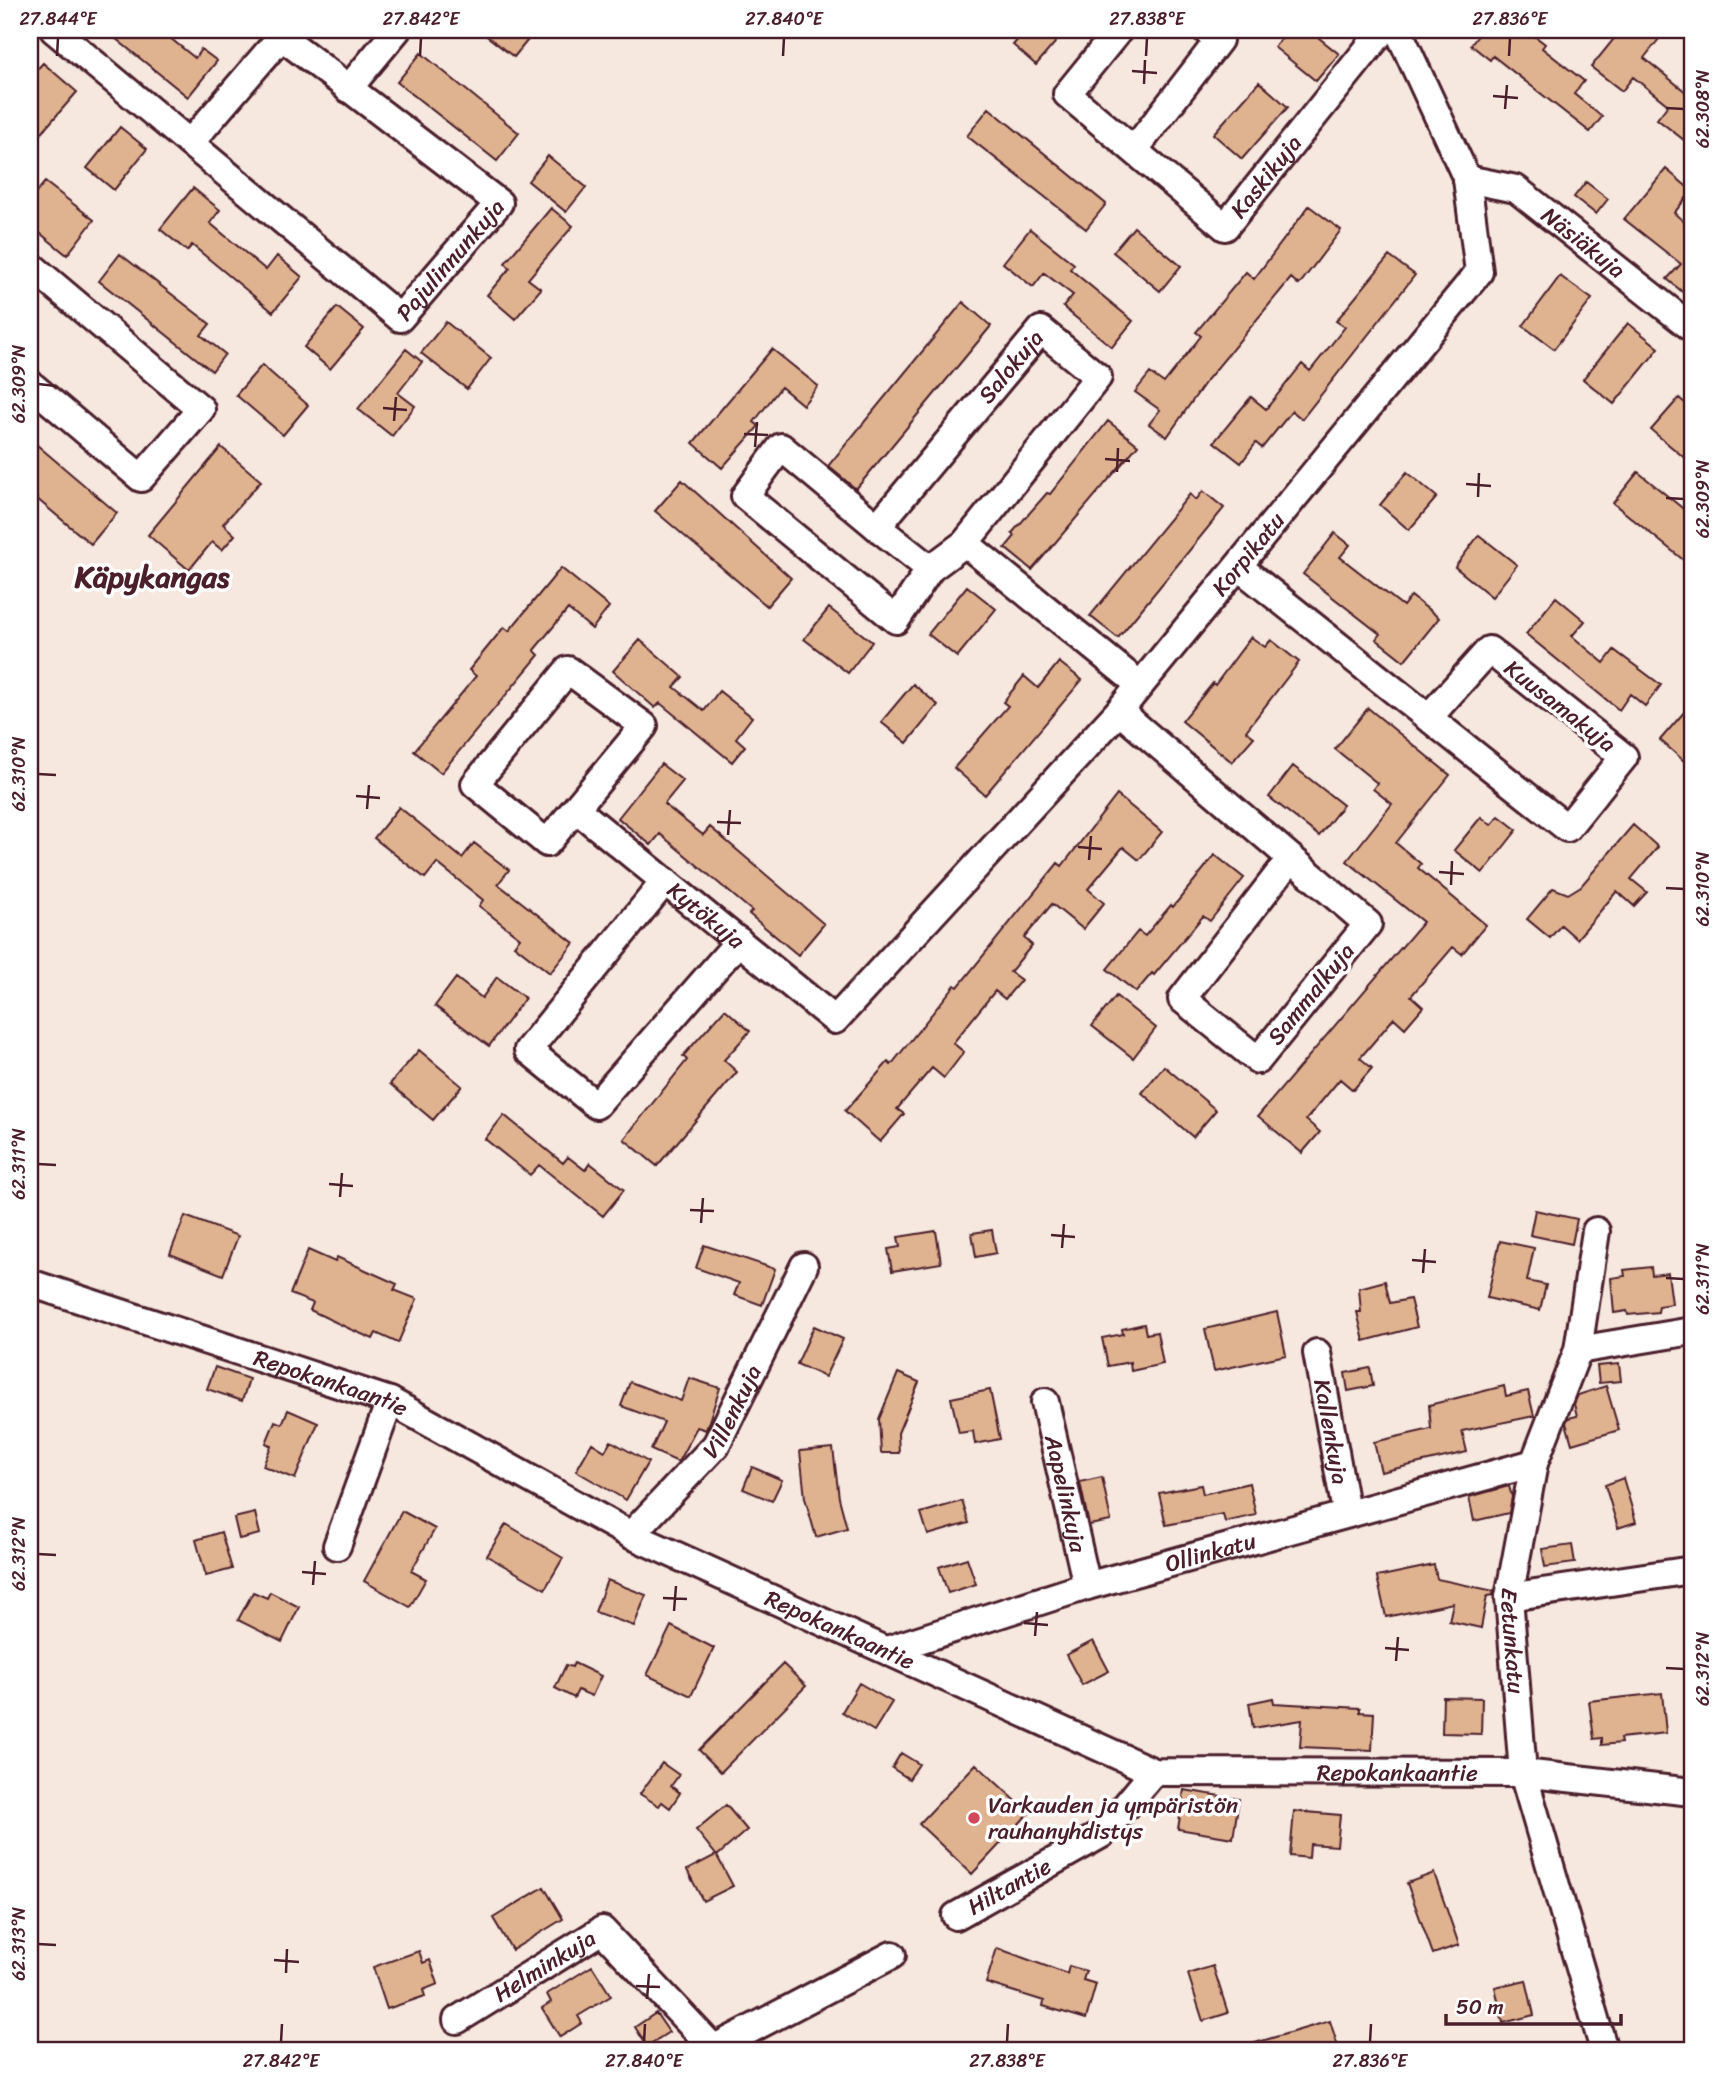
<svg xmlns="http://www.w3.org/2000/svg" width="1722" height="2080" viewBox="0 0 1722 2080" font-family="Sriracha,sans-serif">
<style>
.building{fill:#e0b390;stroke:#4a1f2b;stroke-width:2}
.lines{fill:none;stroke-linecap:round;stroke-linejoin:round}
.street-casing{stroke:#4a1f2b;stroke-width:32}
.street{stroke:#fff;stroke-width:26}
.ticks{fill:none;stroke:#4a1f2b;stroke-width:2.5}
.poi-dot{fill:#d1495b;stroke:#fff;stroke-width:2.5}
.labels{text-anchor:middle;dominant-baseline:central;stroke-width:7;stroke-linejoin:round;paint-order:stroke}
.street-label{font-size:23px;fill:#4a1f2b;stroke:#fff}
.poi-label{font-size:23px;fill:#4a1f2b;stroke:#fff;text-anchor:start}
.district-label{font-size:30px;font-weight:bold;fill:#4a1f2b;stroke:#fff}
.neatline{fill:none;stroke:#4a1f2b;stroke-width:2.5}
.ticks-label{font-size:18px;text-anchor:middle;fill:#4a1f2b}
</style>
<rect width="100%" height="100%" fill="#f6e8de"/>
<filter id="ink" filterUnits="userSpaceOnUse"><feTurbulence type="fractalNoise" baseFrequency=".0143" numOctaves="2"/><feDisplacementMap in="SourceGraphic" scale="14" xChannelSelector="R" yChannelSelector="G"/><feConvolveMatrix kernelMatrix="1 2 1 2 8 2 1 2 1" color-interpolation-filters="sRGB"/></filter>
<g filter="url(#ink)">
<path class="building" d="M105 30H160L195 58 201 49 217 61 188 97Z
M479 30H536L514 57Z
M1026 30H1066L1036 65 1013 45Z
M1289 30H1309L1339 54 1316 81 1274 47Z
M1482 30H1527L1545 44 1542 48 1584 81 1574 94 1602 117 1590 132 1493 56 1490 60 1471 45Z
M1621 30H1666L1644 58 1692 97V130L1684 140 1657 119 1668 105 1633 77 1622 91 1591 67Z
M421 53 519 133 497 161 397 82Z
M43 63 77 92 30 146V77Z
M1259 82 1288 107 1242 159 1213 134Z
M989 108 1106 204 1086 229 967 136Z
M120 127 147 149 114 190 87 168Z
M548 156 586 187 566 212 528 181Z
M1666 169 1692 191 1674 213 1692 229V300L1667 279 1681 264 1624 219Z
M45 182 94 220 67 255 30 225V200Z
M1586 182 1608 199 1596 214 1574 197Z
M193 188 220 210 210 223 266 270 277 256 302 277 273 312 192 245 187 251 160 229Z
M1309 206 1341 230 1299 285 1291 278 1207 380 1167 437 1149 424 1160 410 1135 392 1150 373 1164 383 1201 336 1196 332 1246 272 1254 279Z
M551 208 573 226 528 279 541 289 515 319 487 295 510 268 505 263Z
M1134 227 1181 266 1160 291 1113 252Z
M1030 229 1074 264 1070 269 1133 321 1112 347 1063 307 1073 295 1044 273 1033 287 1003 263Z
M120 254 210 324 201 335 225 354 212 371 99 281Z
M1389 256 1415 275 1302 419 1292 411 1262 448 1256 443 1241 463 1214 442 1251 397 1266 409 1302 364 1310 371 1345 327 1336 321Z
M1560 276 1592 299 1554 349 1523 326Z
M963 302 991 326 856 489 828 466Z
M337 307 364 329 330 369 304 347Z
M446 322 491 358 467 389 421 353Z
M1628 323 1659 348 1614 404 1583 379Z
M406 349 422 362 398 393 415 406 392 436 358 409Z
M772 349 818 386 803 405 781 387 754 422 759 426 722 468 693 443Z
M262 365 308 405 283 435 236 395Z
M1679 398 1692 409V464L1651 430Z
M1108 421 1138 445 1032 570 1005 548 1015 536 1012 533 1047 493 1050 494Z
M30 439 117 513 91 544 30 493Z
M221 447 261 481 223 524 235 535 222 550 212 542 189 570 148 535Z
M1407 472 1437 497 1409 530 1380 505Z
M1638 472 1692 516V567L1613 503Z
M682 480 791 578 767 606 655 511Z
M1203 491 1224 508 1118 638 1090 616 1190 494 1196 500Z
M1335 533 1350 545 1340 557 1403 606 1411 596 1439 618 1404 661 1376 639 1380 634 1303 574Z
M1479 535 1517 565 1492 597 1455 567Z
M561 568 609 607 592 629 568 609 534 650 539 655 441 773 414 751 476 676 469 670 504 627 509 631Z
M967 586 996 609 957 657 928 634Z
M1556 597 1585 621 1572 636 1604 663 1614 650 1661 685 1645 706 1630 694 1619 710 1526 634Z
M829 608 872 642 848 673 804 639Z
M1251 637 1265 647 1271 640 1299 662 1246 731 1254 737 1232 762 1182 721 1213 683 1215 685Z
M640 640 683 677 674 687 704 711 719 691 752 717 736 738 745 746 732 762 660 703 655 708 613 671Z
M1059 662 1082 680 985 795 954 768 1008 706 1003 702 1024 676 1038 688Z
M913 684 938 705 907 743 881 722Z
M1692 703V768L1660 740Z
M1368 708 1450 775 1396 843 1421 864 1418 868 1486 925 1462 954 1453 947 1411 996 1423 1007 1405 1028 1394 1018 1360 1058 1372 1068 1353 1090 1340 1079 1306 1120 1320 1132 1302 1153 1258 1116 1423 922 1347 861 1392 804 1373 789 1377 783 1335 749Z
M661 764 683 781 664 804 703 835 710 827 824 924 798 955 749 914 752 911 660 834 651 845 618 818Z
M1293 766 1343 805 1319 836 1269 797Z
M1117 795 1162 832 1139 860 1123 847 1088 889 1104 903 1083 929 1052 904 1024 938 1032 945 1010 972 1021 980 1005 999 995 991 953 1043 964 1052 944 1078 932 1068 897 1109 904 1114 880 1142 845 1111 888 1062 891 1065 955 985 958 987 1058 863 1062 866Z
M399 807 462 858 474 843 509 870 498 884 574 943 550 973 514 945 520 938 479 906 483 900 437 863 425 878 374 838Z
M1499 816 1517 830 1483 873 1454 850 1481 817 1491 825Z
M1633 825 1658 847 1631 879 1647 892 1634 906 1617 891 1577 939 1561 925 1550 938 1527 919 1553 888 1568 894 1581 886Z
M1215 855 1244 878 1210 921 1203 916 1154 975 1152 973 1136 992 1107 969 1138 931 1145 936 1171 905 1173 907Z
M497 977 525 998 489 1046 435 1006 456 978 482 998Z
M1116 996 1156 1028 1133 1058 1092 1026Z
M725 1009 750 1031 724 1060 737 1072 657 1166 624 1139 687 1060 683 1056Z
M419 1050 462 1086 433 1120 390 1084Z
M1164 1066 1216 1110 1193 1137 1142 1093Z
M504 1115 563 1163 568 1157 585 1170 590 1163 624 1190 603 1216 539 1165 530 1175 485 1139Z
M1535 1210 1577 1219 1572 1244 1530 1235Z
M185 1216 238 1236 223 1275 170 1254Z
M992 1230 996 1253 976 1257 972 1233Z
M936 1231 941 1263 892 1271 888 1249 900 1247 898 1237Z
M1500 1241 1534 1248 1527 1281 1546 1285 1540 1310 1487 1298Z
M704 1245 775 1269 762 1305 734 1295 739 1283 696 1268Z
M308 1250 335 1262 337 1257 359 1267 397 1284 394 1290 417 1299 398 1343 376 1333 373 1339 350 1329 310 1310 313 1303 290 1294Z
M1651 1267 1652 1275 1668 1273 1672 1304 1659 1306 1658 1312 1628 1315 1627 1311 1614 1313 1611 1278 1625 1276 1624 1270Z
M1385 1281 1390 1303 1410 1299 1417 1327 1364 1341 1357 1312H1361L1359 1288Z
M1277 1312 1286 1355 1214 1371 1205 1329Z
M1144 1324 1146 1334 1157 1332 1163 1364 1131 1371 1130 1362 1108 1366 1102 1338 1123 1334 1122 1329Z
M814 1326 843 1339 825 1377 797 1364Z
M1619 1364 1621 1381 1599 1383 1597 1366Z
M215 1367 249 1379 242 1401 207 1389Z
M1370 1368 1373 1386 1348 1391 1345 1373Z
M898 1373 919 1382 898 1433 899 1453H881L879 1419Z
M689 1378 720 1388 706 1430 697 1427 678 1462 651 1450 664 1422 621 1406 630 1382 681 1401Z
M1504 1386 1506 1396 1528 1391 1534 1416 1462 1431 1467 1452 1381 1472 1374 1442 1431 1429 1429 1405Z
M1606 1386 1619 1430 1572 1444 1566 1423 1568 1418 1577 1416 1574 1404 1578 1395Z
M990 1390 1000 1439 975 1444 973 1431 959 1433 951 1398Z
M288 1410 318 1423 295 1479 263 1466 271 1446 266 1443 275 1421 282 1424Z
M611 1441 648 1462 626 1500 576 1471 592 1443 605 1451Z
M833 1448 839 1498 847 1528 816 1537 805 1498 800 1451Z
M752 1467 782 1480 772 1501 743 1489Z
M1102 1477 1111 1521 1089 1525 1080 1482Z
M1623 1478 1636 1522 1618 1528 1605 1485Z
M1249 1483 1256 1515 1225 1522 1223 1514 1166 1525 1159 1493 1201 1485 1203 1494Z
M1509 1486 1512 1497 1509 1513 1474 1521 1469 1497Z
M962 1501 969 1523 928 1535 921 1513Z
M402 1511 435 1529 411 1571 426 1579 410 1607 364 1581Z
M255 1513 260 1534 239 1539 234 1518Z
M506 1524 563 1558 545 1589 487 1556Z
M221 1532 232 1569 206 1576 196 1540Z
M1572 1545 1575 1563 1545 1567 1542 1549Z
M967 1558 976 1584 948 1593 939 1567Z
M1434 1565 1437 1579 1494 1591 1493 1595 1487 1596 1481 1628 1449 1621 1453 1603 1386 1617 1377 1577Z
M607 1580 646 1595 634 1626 595 1612Z
M253 1592 267 1598 270 1592 299 1607 282 1642 238 1620Z
M671 1626 714 1648 691 1696 647 1675Z
M1093 1641 1109 1671 1082 1685 1066 1655Z
M574 1663 601 1676 592 1696 578 1690 574 1698 555 1688 566 1665 572 1667Z
M783 1664 806 1686 721 1772 699 1750Z
M859 1683 892 1702 874 1731 842 1712Z
M1662 1693 1666 1733 1620 1738 1621 1743 1602 1745V1738L1594 1739 1589 1701Z
M1443 1697 1482 1698 1481 1734 1442 1733Z
M1273 1698 1274 1703 1360 1708V1712L1374 1713 1372 1750 1300 1747 1302 1720 1253 1728 1249 1703Z
M901 1753 919 1764 909 1779 892 1768Z
M662 1763 679 1775 671 1786 680 1793 670 1808 662 1802 659 1806 640 1794Z
M976 1764 1029 1813 972 1874 919 1824Z
M1184 1790 1239 1799 1233 1838 1178 1829Z
M726 1805 747 1830 717 1856 733 1886 703 1901 687 1870 716 1855 696 1830Z
M1294 1811 1340 1815 1337 1846 1310 1844 1309 1858 1290 1856Z
M1434 1873 1459 1945 1433 1954 1407 1883Z
M544 1887 563 1919 512 1950 493 1918Z
M997 1948 1067 1974 1069 1966 1086 1971 1083 1980 1096 1984 1086 2019 1043 2006 1044 2001 986 1983Z
M419 1951 423 1963 430 1960 438 1984 423 1990 425 1996 387 2009 373 1967Z
M592 1966 611 1996 578 2016 582 2023 560 2037 542 2008 551 2002 547 1994Z
M1213 1966 1228 2013 1203 2021 1188 1974Z
M1526 1980 1534 2015 1503 2023 1495 1987Z
M656 2013 669 2032 647 2046 635 2027Z
M1330 2021 1339 2050H1248V2045Z"/>
<g class="lines">
<g class="street-casing">
<g id="street">
<path id="s1" d="M54 30 400 318 499 203 282 37"/>
<path id="s2" d="M1119 30 1067 94 1225 227 1383 30"/>
<path d="M348 89 397 30"/>
<path d="M190 143 287 30"/>
<path d="M1135 149 1219 40 1206 30"/>
<path id="s3" d="M1467 179 1516 189 1692 328"/>
<path d="M30 265 201 409 141 478 30 384"/>
<path d="M877 527 930 569"/>
<path id="s4" d="M965 543 930 569 896 620 745 496 781 447 877 527 1041 330 1098 377 965 543 1140 685"/>
<path d="M1239 567 1567 828 1624 757 1489 650 1428 718"/>
<path d="M568 670 644 726 547 843 475 784Z"/>
<path d="M1119 711 1368 924 1258 1060 1182 999 1291 858"/>
<path id="s5" d="M576 809 835 1020 1119 711 1479 272 1467 179 1398 30"/>
<path d="M665 881 528 1050 596 1105 739 941"/>
<path id="s6" d="M1596 1231 1578 1350 1534 1463 1509 1597 1523 1773 1604 2050"/>
<path id="s7" d="M30 1283 390 1401 631 1535 1154 1772 1523 1773 1692 1792"/>
<path d="M1578 1350 1692 1331"/>
<path id="s8" d="M1317 1353 1346 1512"/>
<path id="s9" d="M1045 1402 1087 1586"/>
<path id="s10" d="M631 1535 716 1445 804 1266"/>
<path d="M337 1546 390 1401"/>
<path d="M1509 1597 1692 1570"/>
<path id="s11" d="M887 1650 1087 1586 1534 1463"/>
<path id="s12" d="M956 1916 1102 1834 1154 1772"/>
<path id="s13" d="M457 2020 602 1930 713 2048"/>
<path d="M711 2050 892 1955"/>
</g>
</g>
<use href="#street" class="street"/>
</g>
</g>
<path class="ticks" d="M57 56 58 38M420 56 421 38M783 56 784 38M1146 56 1147 38M1509 56 1510 38M1132 71 1157 73M1144 84 1145 60M1493 96 1518 98M1666 108 1684 109M1505 109 1507 85M38 384 56 386M383 408 407 410M394 421 396 397M744 434 768 435M755 447 757 422M1105 459 1130 461M1117 472 1118 448M1466 484 1491 486M1478 497 1479 473M1666 498 1684 499M38 774 56 775M356 796 380 798M367 809 369 785M717 822 741 823M728 835 730 810M1078 847 1102 849M1089 860 1091 836M1439 872 1464 874M1451 885 1452 861M1666 888 1684 889M38 1164 56 1165M329 1184 353 1186M340 1197 342 1173M690 1210 714 1211M701 1223 703 1198M1051 1235 1075 1237M1062 1248 1064 1224M1412 1260 1436 1262M1423 1273 1425 1249M1666 1278 1684 1279M38 1554 56 1555M302 1572 326 1574M313 1585 315 1561M663 1598 687 1599M674 1611 676 1586M1024 1623 1048 1625M1035 1636 1037 1612M1385 1648 1409 1650M1396 1661 1398 1637M1666 1668 1684 1669M38 1944 56 1945M274 1960 299 1962M286 1973 287 1949M636 1986 660 1987M647 1999 649 1974M281 2042 282 2024M644 2042 645 2024M1007 2042 1008 2024M1370 2042 1371 2024"/>
<circle class="poi-dot" cx="974" cy="1818" r="7"/>
<g class="labels">
<g class="street-label">
<text stroke="none"><textPath href="#s2" startOffset="354">Kaskikuja</textPath></text>
<text stroke="none"><textPath href="#s3" startOffset="136">Näsiäkuja</textPath></text>
<text stroke="none"><textPath href="#s1" startOffset="527">Pajulinnunkuja</textPath></text>
<text stroke="none"><textPath href="#s4" startOffset="695">Salokuja</textPath></text>
<text stroke="none"><textPath href="#s5" startOffset="957">Korpikatu</textPath></text>
<text transform="translate(1560 706) rotate(38)">Kuusamakuja</text>
<text stroke="none"><textPath href="#s5" startOffset="168">Kytökuja</textPath></text>
<text transform="translate(1311 994) rotate(-51)">Sammalkuja</text>
<text stroke="none"><textPath href="#s7" startOffset="317">Repokankaantie</textPath></text>
<text stroke="none"><textPath href="#s10" startOffset="161">Villenkuja</textPath></text>
<text stroke="none"><textPath href="#s8" startOffset="80">Kallenkuja</textPath></text>
<text stroke="none"><textPath href="#s9" startOffset="94">Aapelinkuja</textPath></text>
<text stroke="none"><textPath href="#s11" startOffset="338">Ollinkatu</textPath></text>
<text stroke="none"><textPath href="#s7" startOffset="884">Repokankaantie</textPath></text>
<text stroke="none"><textPath href="#s6" startOffset="422">Eetunkatu</textPath></text>
<text stroke="none"><textPath href="#s7" startOffset="1472">Repokankaantie</textPath></text>
<text stroke="none"><textPath href="#s12" startOffset="61">Hiltantie</textPath></text>
<text stroke="none"><textPath href="#s13" startOffset="103">Helminkuja</textPath></text>
</g>
<g class="poi-label">
<text x="988" y="1805">Varkauden ja ympäristön<tspan x="988" dy="26">rauhanyhdistys</tspan></text>
</g>
<g class="district-label">
<text x="152" y="577">Käpykangas</text>
</g>
</g>
<rect width="1722" height="2080" fill="none" stroke="#fff" stroke-width="77"/>
<path d="M1446 2014v10h175v-10" fill="none" stroke="#4a1f2b" stroke-width="3.5"/>
<text x="1456" y="2014" font-size="21" fill="#4a1f2b" stroke="#ffffff" stroke-width="5" paint-order="stroke">50 m</text>
<rect x="38" y="38" width="1646" height="2004" class="neatline"/>
<g class="ticks-label">
<text x="58" y="25">27.844°E</text>
<text x="421" y="25">27.842°E</text>
<text x="784" y="25">27.840°E</text>
<text x="1147" y="25">27.838°E</text>
<text x="1510" y="25">27.836°E</text>
<text transform="translate(1703 109) rotate(-90)" y="6">62.308°N</text>
<text transform="translate(19 384) rotate(-90)" y="6">62.309°N</text>
<text transform="translate(1703 499) rotate(-90)" y="6">62.309°N</text>
<text transform="translate(19 774) rotate(-90)" y="6">62.310°N</text>
<text transform="translate(1703 889) rotate(-90)" y="6">62.310°N</text>
<text transform="translate(19 1164) rotate(-90)" y="6">62.311°N</text>
<text transform="translate(1703 1279) rotate(-90)" y="6">62.311°N</text>
<text transform="translate(19 1554) rotate(-90)" y="6">62.312°N</text>
<text transform="translate(1703 1669) rotate(-90)" y="6">62.312°N</text>
<text transform="translate(19 1944) rotate(-90)" y="6">62.313°N</text>
<text x="281" y="2067">27.842°E</text>
<text x="644" y="2067">27.840°E</text>
<text x="1007" y="2067">27.838°E</text>
<text x="1370" y="2067">27.836°E</text>
</g>
</svg>
